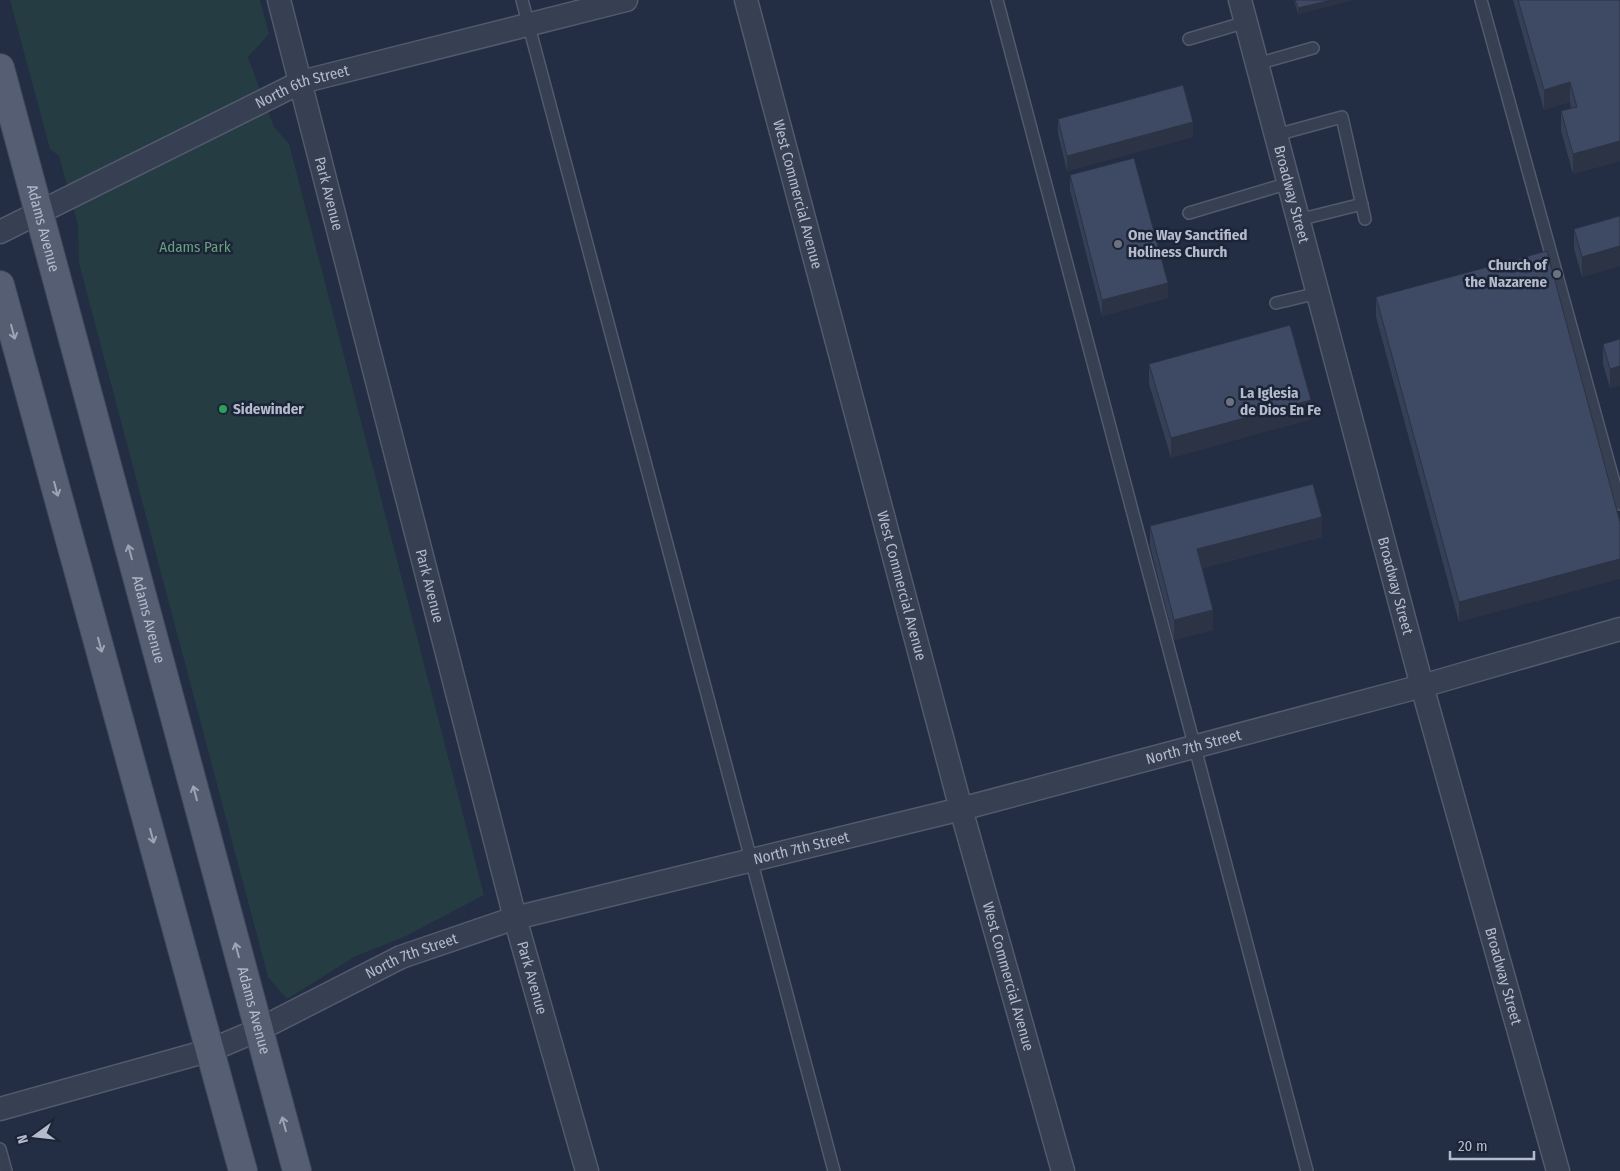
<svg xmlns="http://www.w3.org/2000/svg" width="1620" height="1171" viewBox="0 0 1620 1171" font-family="'Fira Sans Condensed',sans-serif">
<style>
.green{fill:#253c43}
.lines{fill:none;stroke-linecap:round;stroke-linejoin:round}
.lane-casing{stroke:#525a6c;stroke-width:14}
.street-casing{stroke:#525a6c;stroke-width:25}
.primary-casing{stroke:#41485b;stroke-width:30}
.lane{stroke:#373f52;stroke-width:11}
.street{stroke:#373f52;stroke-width:22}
.primary{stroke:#555e72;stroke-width:28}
.wall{fill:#353f55}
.shaded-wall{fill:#2b3345}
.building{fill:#3e4963;stroke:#2b3345}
.oneway{stroke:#9ca4b6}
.worship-dot{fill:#6b7280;stroke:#1c2437;stroke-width:2}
.leisure-dot{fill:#2e9e5b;stroke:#1c2437;stroke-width:2}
.labels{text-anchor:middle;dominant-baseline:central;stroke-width:5;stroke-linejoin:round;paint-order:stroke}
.street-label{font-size:15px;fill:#b4bbcc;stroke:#1c2437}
.poi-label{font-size:15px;font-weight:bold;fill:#b4bbcc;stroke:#1c2437;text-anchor:start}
.park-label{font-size:15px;fill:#68a07b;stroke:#1c2437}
</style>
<rect width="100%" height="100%" fill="#232d43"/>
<path class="green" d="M10 0H260L269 34 248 57 274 127 289 144 484 895 404 937 356 956 287 999 268 977 79 263 78 225 59 156 50 149Z"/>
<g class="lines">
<g class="lane-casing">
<path id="lane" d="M522 0 834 1171
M997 0 1307 1171
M1481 0 1620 504
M1189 39 1246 22
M1257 64 1313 48
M1276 135 1342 117 1365 219
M1189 213 1289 183
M1298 220 1362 204
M1276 303 1318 293
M0 1149 6 1171"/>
</g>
<g class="street-casing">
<g id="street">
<path id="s1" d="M279 0 515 918 587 1171"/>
<path id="s2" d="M746 0 961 809 1063 1171"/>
<path id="s3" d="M1240 0 1422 686 1558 1171"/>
<path id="s4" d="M0 232 301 82 626 0"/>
<path id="s5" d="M0 1109 211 1050 258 1030 401 957 515 918 961 809 1422 686 1620 629"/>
</g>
</g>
<g class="primary-casing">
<g id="primary">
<path id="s6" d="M0 68 297 1171"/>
<path d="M0 285 243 1171"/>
</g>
</g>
<use href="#lane" class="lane"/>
<use href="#street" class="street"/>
<use href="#primary" class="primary"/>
</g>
<path class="wall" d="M1294 0H1353L1298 14Z
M1513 0H1620V161L1573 174 1561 131V111L1571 108 1570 102 1544 110Z
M1058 119 1193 137 1067 171 1058 134Z
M1070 175 1168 298 1102 316 1070 190Z
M1620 216V266L1582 277 1574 249V229Z
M1376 297 1620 522 1459 622 1376 317Z
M1620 339V386L1610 388 1603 364V344Z
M1149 364 1311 419 1171 458 1149 384Z
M1150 526 1322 537 1202 568 1213 630 1174 640 1150 546Z"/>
<path class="shaded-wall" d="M1332 0H1353L1298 14V8Z
M1570 82V102L1544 110V90Z
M1193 122V137L1067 171V156Z
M1620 141V161L1573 174V154Z
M1620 246V266L1582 277V257Z
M1168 283V298L1102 316V300Z
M1620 366V386L1610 388V369Z
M1311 400V419L1171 458V438Z
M1322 517V537L1197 569V549Z
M1620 559V579L1459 622V602Z
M1213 610V630L1174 640V620Z"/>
<path class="building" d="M1295 0H1332L1298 8Z
M1518 0H1620V141L1573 154 1561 111 1577 107 1570 82 1544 90Z
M1183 85 1193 122 1067 156 1058 119Z
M1134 158 1168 283 1102 300 1070 175Z
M1620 216V246L1582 257 1574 229Z
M1547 251 1620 522V559L1459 602 1376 297Z
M1290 325 1311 400 1171 438 1149 364Z
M1620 339V366L1610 369 1603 344Z
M1313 484 1322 517 1197 549 1213 610 1174 620 1150 526Z"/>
<defs><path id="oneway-shaft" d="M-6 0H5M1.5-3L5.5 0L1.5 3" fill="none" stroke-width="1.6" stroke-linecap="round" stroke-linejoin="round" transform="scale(1.25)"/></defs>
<g class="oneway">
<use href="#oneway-shaft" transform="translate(13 332) rotate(75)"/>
<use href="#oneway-shaft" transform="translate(56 489) rotate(75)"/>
<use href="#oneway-shaft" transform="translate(130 552) rotate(-105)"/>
<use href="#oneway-shaft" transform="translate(100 645) rotate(75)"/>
<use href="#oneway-shaft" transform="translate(195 793) rotate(-105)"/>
<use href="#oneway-shaft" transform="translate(152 836) rotate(75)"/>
<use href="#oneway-shaft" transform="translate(237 950) rotate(-105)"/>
<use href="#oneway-shaft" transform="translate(284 1124) rotate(-105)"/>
</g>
<g class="worship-dot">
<circle cx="1118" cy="244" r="5"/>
<circle cx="1557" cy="274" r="5"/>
<circle cx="1230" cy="402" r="5"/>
</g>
<circle class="leisure-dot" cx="223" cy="409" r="5"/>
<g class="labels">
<g class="street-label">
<text stroke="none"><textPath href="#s4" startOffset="336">North 6th Street</textPath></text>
<text stroke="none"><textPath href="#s1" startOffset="200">Park Avenue</textPath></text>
<text stroke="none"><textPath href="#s2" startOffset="201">West Commercial Avenue</textPath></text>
<text stroke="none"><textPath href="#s3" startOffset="201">Broadway Street</textPath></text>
<text stroke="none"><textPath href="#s6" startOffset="166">Adams Avenue</textPath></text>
<text stroke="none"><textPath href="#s1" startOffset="605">Park Avenue</textPath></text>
<text stroke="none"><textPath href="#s2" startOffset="606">West Commercial Avenue</textPath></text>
<text stroke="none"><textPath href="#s3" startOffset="606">Broadway Street</textPath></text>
<text stroke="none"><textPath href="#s6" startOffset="571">Adams Avenue</textPath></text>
<text stroke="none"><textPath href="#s5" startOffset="1251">North 7th Street</textPath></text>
<text stroke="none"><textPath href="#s5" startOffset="846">North 7th Street</textPath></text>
<text stroke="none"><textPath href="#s5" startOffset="441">North 7th Street</textPath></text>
<text stroke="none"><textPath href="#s2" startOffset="1011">West Commercial Avenue</textPath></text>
<text stroke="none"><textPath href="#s3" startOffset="1011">Broadway Street</textPath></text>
<text stroke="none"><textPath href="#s1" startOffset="1010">Park Avenue</textPath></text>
<text stroke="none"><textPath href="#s6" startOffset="976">Adams Avenue</textPath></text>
</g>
<g class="poi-label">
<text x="1128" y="235">One Way Sanctified<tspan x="1128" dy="17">Holiness Church</tspan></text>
<text x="1547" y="265" text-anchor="end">Church of<tspan x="1547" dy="17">the Nazarene</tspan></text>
<text x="1240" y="393">La Iglesia<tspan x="1240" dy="17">de Dios En Fe</tspan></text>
<text x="233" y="409">Sidewinder</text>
</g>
<g class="park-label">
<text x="195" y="247">Adams Park</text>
</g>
</g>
<g transform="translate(35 1136) rotate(255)" stroke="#1c2437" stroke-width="4" paint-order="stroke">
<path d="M0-4L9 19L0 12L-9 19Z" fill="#b4bbcc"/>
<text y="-8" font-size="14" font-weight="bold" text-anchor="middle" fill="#b4bbcc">N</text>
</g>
<path d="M1450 1151v8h84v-8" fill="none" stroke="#b4bbcc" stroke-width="2.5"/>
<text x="1458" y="1151" font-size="15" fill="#b4bbcc" stroke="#1c2437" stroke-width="4" paint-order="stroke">20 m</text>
</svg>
